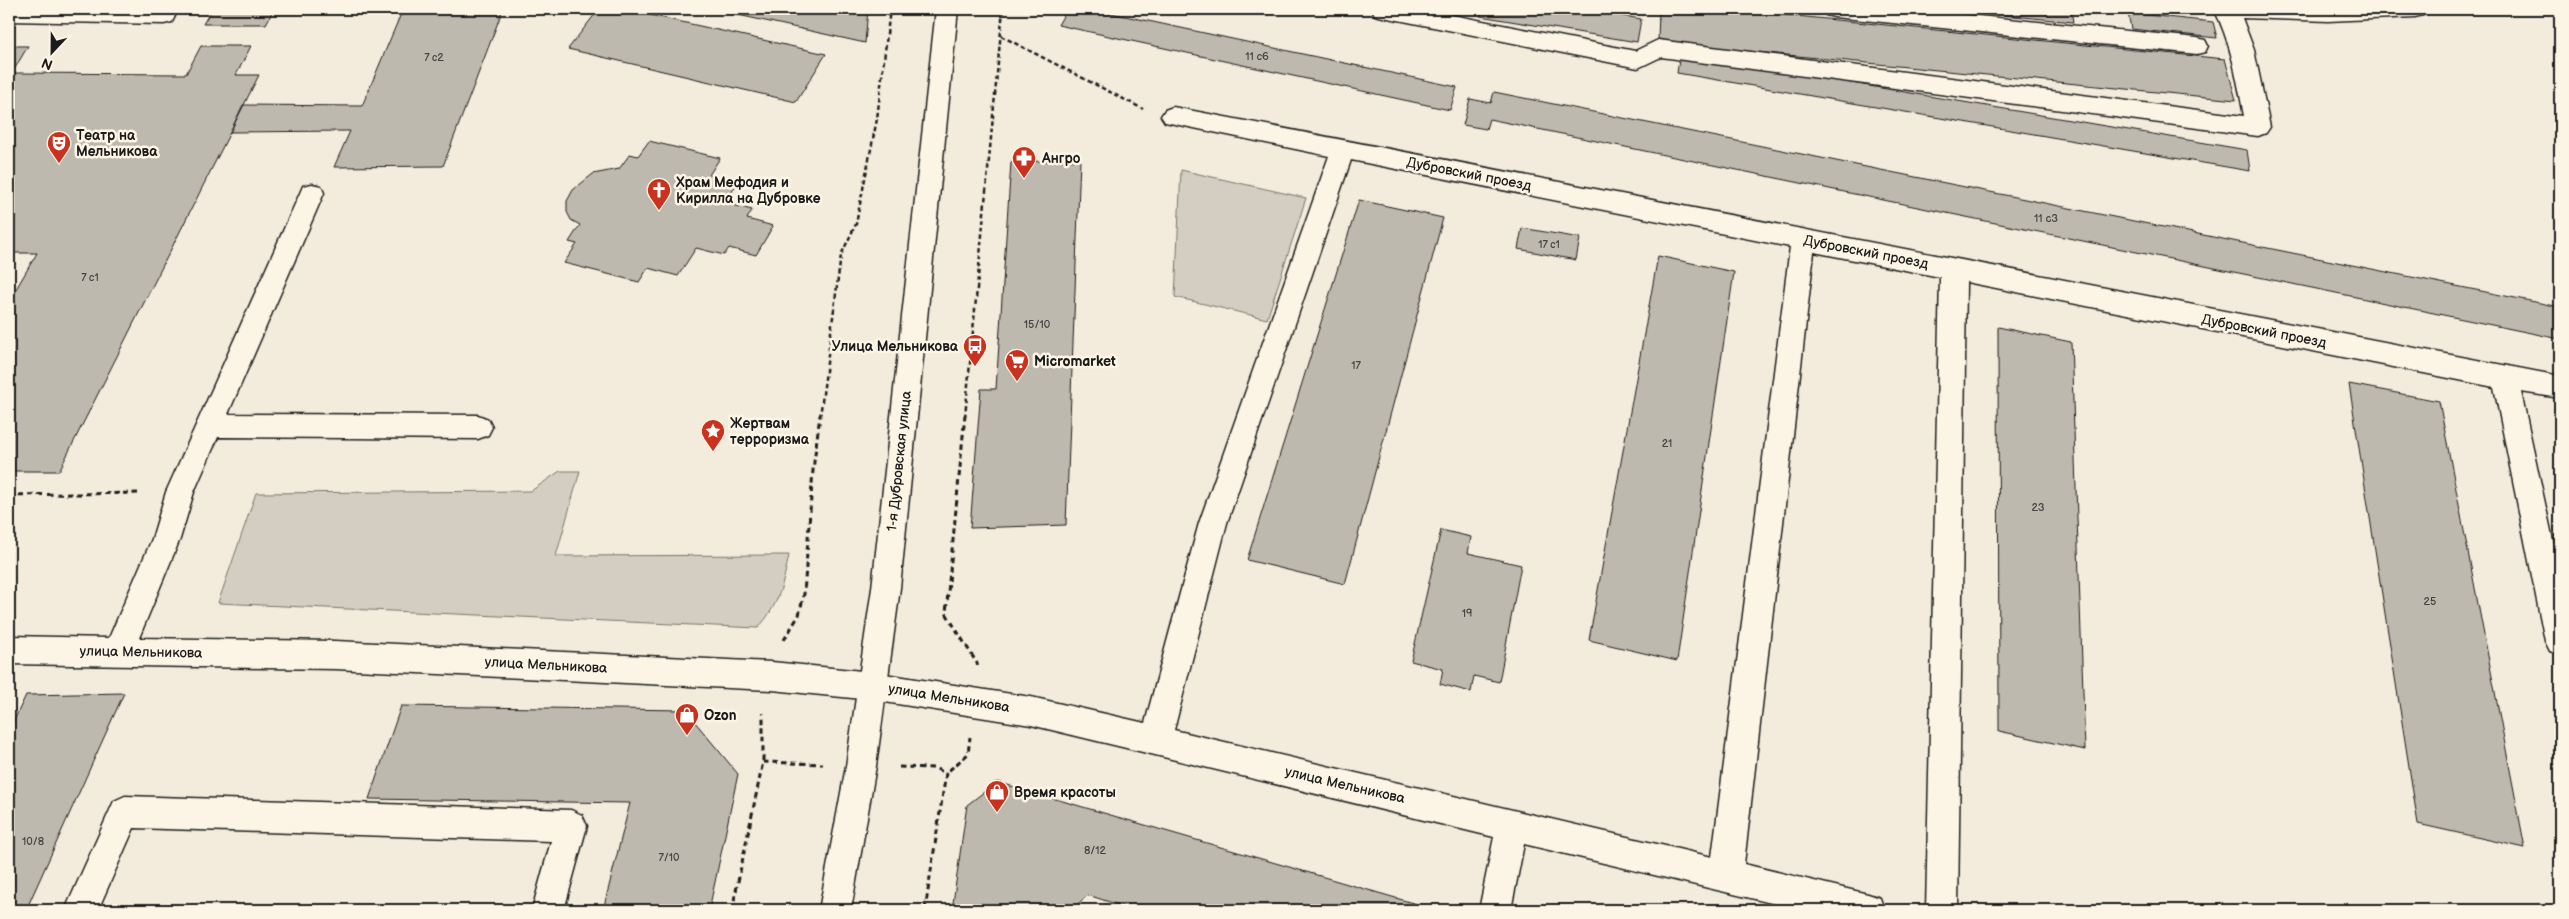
<svg xmlns="http://www.w3.org/2000/svg" width="2569" height="919" viewBox="0 0 2569 919" font-family="'Balsamiq Sans',sans-serif">
<style>
.green{fill:#d3cec1;stroke:#78756e}
.building{fill:#beb9ae;stroke:#1c1c1c}
.lines{fill:none;stroke-linecap:round;stroke-linejoin:round}
.minor-casing{stroke:#1c1c1c;stroke-width:3}
.major-casing{stroke:#1c1c1c;stroke-width:3}
.path-far1{stroke:#1c1c1c;stroke-width:2.5;stroke-dasharray:4.5 3;stroke-linecap:butt}
.path{stroke:#1c1c1c;stroke-width:3;stroke-dasharray:5.5 4;stroke-linecap:butt}
.minor{fill:#fcf5e5;fill-rule:evenodd}
.major{fill:#fcf5e5;fill-rule:evenodd}
.labels{text-anchor:middle;dominant-baseline:central;stroke-width:5;stroke-linejoin:round;paint-order:stroke}
.number-label{font-size:11px;fill:#444340}
.poi-label{font-size:14px;font-weight:bold;fill:#1c1c1c;stroke:#fcf5e5;text-anchor:start}
.street-label{font-size:14px;fill:#1c1c1c;stroke:#fcf5e5}
</style>
<rect width="100%" height="100%" fill="#f3ecdd"/>
<filter id="ink" filterUnits="userSpaceOnUse"><feTurbulence type="fractalNoise" baseFrequency=".02" numOctaves="2"/><feDisplacementMap in="SourceGraphic" scale="10" xChannelSelector="R" yChannelSelector="G"/><feConvolveMatrix kernelMatrix="1 2 1 2 8 2 1 2 1" color-interpolation-filters="sRGB"/></filter>
<g filter="url(#ink)">
<path class="green" d="M1181 170 1306 198 1267 319 1175 297Z
M560 471H580L556 556 789 555C783 584 779 605 758 628L218 603 256 493 531 491Z"/>
<path class="building" d="M212 9H274L266 24H203Z
M403 9H503L443 166 334 167 350 131 230 132 243 105 362 106Z
M599 9H623L826 54 796 102 568 49Z
M711 9H868L865 43Z
M1067 9H1092L1457 87 1450 110 1058 25Z
M1482 9H1581L1641 19 1637 42 1480 16Z
M1659 9H1726L2225 59 2236 100 1658 42Z
M2002 9H2071L2073 22 2003 15Z
M2128 13 2213 22 2217 38 2131 29Z
M9 46H28L12 73 186 74 201 46H251L236 75H259L59 471H9V301L37 253H9Z
M1680 54 2247 150 2250 171 1677 73Z
M1494 92 2560 307V339L1489 119 1486 129 1463 125 1470 99 1491 103Z
M649 141 720 158 709 175 738 182 725 203 752 210 747 219 773 226 756 255 729 248 724 255 696 248 678 276 648 268 639 282 564 263 577 244 569 242 580 225 571 220 567 212V201L573 190 593 174 619 169 630 154 638 156Z
M1080 160 1066 525 970 528 981 389H996L1011 162Z
M1359 200 1443 218 1345 584 1247 560Z
M1522 228 1580 238 1576 260 1518 249Z
M1658 256 1734 272 1677 661 1589 640Z
M1998 327 2071 342 2085 750 1999 731Z
M2349 384 2439 401 2525 848 2418 824Z
M1441 530 1471 537 1468 553 1521 565 1499 682 1474 676 1471 692 1440 684 1443 669 1411 661Z
M124 693 26 910H9V731L26 695Z
M401 706 685 710 738 774 709 910H603L630 803 369 799Z
M997 782 1437 910H1134L1088 895 1071 910H952L967 805Z"/>
<g class="lines">
<g class="minor-casing">
<path id="minor" d="M9 9H166L172 10 175 16 172 22 164 24 9 21Z
M1372 9H1422L1635 51 1658 40 2244 116C2237 79 2231 42 2214 9H2426L2423 15 2415 17 2328 21 2242 18 2254 50 2270 127 2266 133 2258 136 1661 57 1638 68 1383 17 1375 15Z
M1823 9H1910L2197 38 2205 40 2208 46 2205 52 2197 54 1834 17 1826 15Z
M1173 107 2560 376V398L2521 392 2560 573V655L2550 651 2545 641 2494 387 1966 282 1958 910H1926L1940 277 1814 252 1744 864 1868 894 1880 898 1884 910H1801L1524 844 1511 910H1479L1494 837 1031 725 872 700 772 690 335 669 9 664V636L109 638 152 539 166 492 300 193 303 186 312 184 321 186 324 193 228 414 478 415 488 419 492 427 488 435 478 439 218 437 194 492 180 539 139 638 335 641 772 662 872 672 1031 697 1145 723 1199 523 1329 156 1165 122 1161 116 1165 110ZM1351 160 1790 247 1712 857 1174 730 1227 523Z
M125 796 571 810 582 815 587 826 564 910H532L551 841 134 828 98 910H65L114 801Z"/>
</g>
<g class="major-casing">
<path id="major" d="M936 9H958L900 588 876 766 851 910H819L846 766 872 588Z"/>
</g>
<path class="path-far1" d="M1001 36 1143 109
M820 417 841 255 856 224 877 119 890 9
M965 417 1003 9"/>
<path class="path" d="M965 415 946 613 978 665
M9 495 141 493
M784 640 799 615 804 594 813 470 820 415
M763 762 823 764
M899 767 934 768 946 773
M732 910 763 762V713
M925 910 946 773 968 754 970 737"/>
<use href="#minor" class="minor"/>
<use href="#major" class="major"/>
</g>
</g>
<defs>
<g id="theatre-pin" transform="scale(1.25)"><path d="M0 17L-7.5 6A9.5 9.5 0 1 1 7.5 6Z" fill="#c8321e" stroke="#fcf5e5"/><path d="M-5-5.5Q0-4 5-5.5V0Q5 5 0 6Q-5 5-5 0ZM-3.3-2.5H-1v1.5H-3.3ZM1-2.5H3.3v1.5H1ZM-2.8 1Q0 5.5 2.8 1Z" fill="#fff"/></g>
<g id="pharmacy-pin" transform="scale(1.25)"><path d="M0 17L-7.5 6A9.5 9.5 0 1 1 7.5 6Z" fill="#c8321e" stroke="#fcf5e5"/><path d="M-2-6h4v4h4v4h-4v4h-4v-4h-4v-4h4Z" fill="#fff"/></g>
<g id="church-pin" transform="scale(1.25)"><path d="M0 17L-7.5 6A9.5 9.5 0 1 1 7.5 6Z" fill="#c8321e" stroke="#fcf5e5"/><path d="M-1.2-6h2.4v3.5h3.3v2.4h-3.3V6h-2.4V-.1h-3.3v-2.4h3.3Z" fill="#fff"/></g>
<g id="bus-pin" transform="scale(1.25)"><path d="M0 17L-7.5 6A9.5 9.5 0 1 1 7.5 6Z" fill="#c8321e" stroke="#fcf5e5"/><path d="M-5-6H5V4H4V6H2V4H-2V6H-4V4H-5ZM-3.5-4V0h7V-4ZM-3.5 1.2v1.5H-2V1.2ZM2 1.2v1.5H3.5V1.2Z" fill="#fff"/></g>
<g id="supermarket-pin" transform="scale(1.25)"><path d="M0 17L-7.5 6A9.5 9.5 0 1 1 7.5 6Z" fill="#c8321e" stroke="#fcf5e5"/><path d="M-6-5.5h2.5l.6 2H6L4.5 2H-2.5L-4.4-4H-6ZM-1.5 3.2a1.3 1.3 0 1 0 .1 0ZM3 3.2a1.3 1.3 0 1 0 .1 0Z" fill="#fff"/></g>
<g id="sight-pin" transform="scale(1.25)"><path d="M0 17L-7.5 6A9.5 9.5 0 1 1 7.5 6Z" fill="#c8321e" stroke="#fcf5e5"/><path d="M0-6L1.8-2.2L6-1.7L2.9 1.2L3.7 5.4L0 3.3L-3.7 5.4L-2.9 1.2L-6-1.7L-1.8-2.2Z" fill="#fff"/></g>
<g id="shop-pin" transform="scale(1.25)"><path d="M0 17L-7.5 6A9.5 9.5 0 1 1 7.5 6Z" fill="#c8321e" stroke="#fcf5e5"/><path d="M-5-2.5h2.3a2.7 3.5 0 0 1 5.4 0H5L5.5 6h-11ZM-1.5-2.5h3a1.5 2.3 0 0 0-3 0Z" fill="#fff"/></g>
</defs>
<g fill-rule="evenodd">
<use href="#theatre-pin" x="59" y="143"/>
<use href="#pharmacy-pin" x="1024" y="158"/>
<use href="#church-pin" x="659" y="190"/>
<use href="#bus-pin" x="975" y="346"/>
<use href="#supermarket-pin" x="1017" y="361"/>
<use href="#sight-pin" x="713" y="431"/>
<use href="#shop-pin" x="687" y="715"/>
<use href="#shop-pin" x="997" y="792"/>
</g>
<g class="labels">
<g class="number-label">
<text x="1257" y="56">11 с6</text>
<text x="434" y="57">7 с2</text>
<text x="2046" y="218">11 c3</text>
<text x="1549" y="244">17 с1</text>
<text x="90" y="277">7 с1</text>
<text x="1037" y="324">15/10</text>
<text x="1356" y="365">17</text>
<text x="1667" y="443">21</text>
<text x="2038" y="507">23</text>
<text x="2430" y="601">25</text>
<text x="1467" y="613">19</text>
<text x="33" y="841">10/8</text>
<text x="1095" y="850">8/12</text>
<text x="669" y="857">7/10</text>
</g>
<g class="poi-label">
<text x="76" y="135">Театр на<tspan x="76" dy="16">Мельникова</tspan></text>
<text x="1042" y="158">Ангро</text>
<text x="676" y="182">Храм Мефодия и<tspan x="676" dy="16">Кирилла на Дубровке</tspan></text>
<text x="958" y="346" text-anchor="end">Улица Мельникова</text>
<text x="1034" y="361">Micromarket</text>
<text x="730" y="423">Жертвам<tspan x="730" dy="16">терроризма</tspan></text>
<text x="704" y="715">Ozon</text>
<text x="1014" y="792">Время красоты</text>
</g>
<g class="street-label">
<text transform="translate(1469 174) rotate(11)">Дубровский проезд</text>
<text transform="translate(1866 252) rotate(11)">Дубровский проезд</text>
<text transform="translate(2264 331) rotate(11)">Дубровский проезд</text>
<text transform="translate(899 461) rotate(-84)">1-я Дубровская улица</text>
<text transform="translate(141 652) rotate(1)">улица Мельникова</text>
<text transform="translate(546 665) rotate(3)">улица Мельникова</text>
<text transform="translate(949 698) rotate(9)">улица Мельникова</text>
<text transform="translate(1345 785) rotate(13)">улица Мельникова</text>
</g>
</g>
<rect width="2569" height="919" fill="none" stroke="#fcf5e5" stroke-width="30"/>
<rect x="15" y="15" width="2539" height="889" fill="none" stroke="#1c1c1c" stroke-width="2" filter="url(#ink)"/>
<g transform="translate(52 52) rotate(202)" stroke="#fcf5e5" stroke-width="4" paint-order="stroke">
<path d="M0-4L9 19L0 12L-9 19Z" fill="#1c1c1c"/>
<text y="-8" font-size="14" font-weight="bold" text-anchor="middle" fill="#1c1c1c">N</text>
</g>
</svg>
